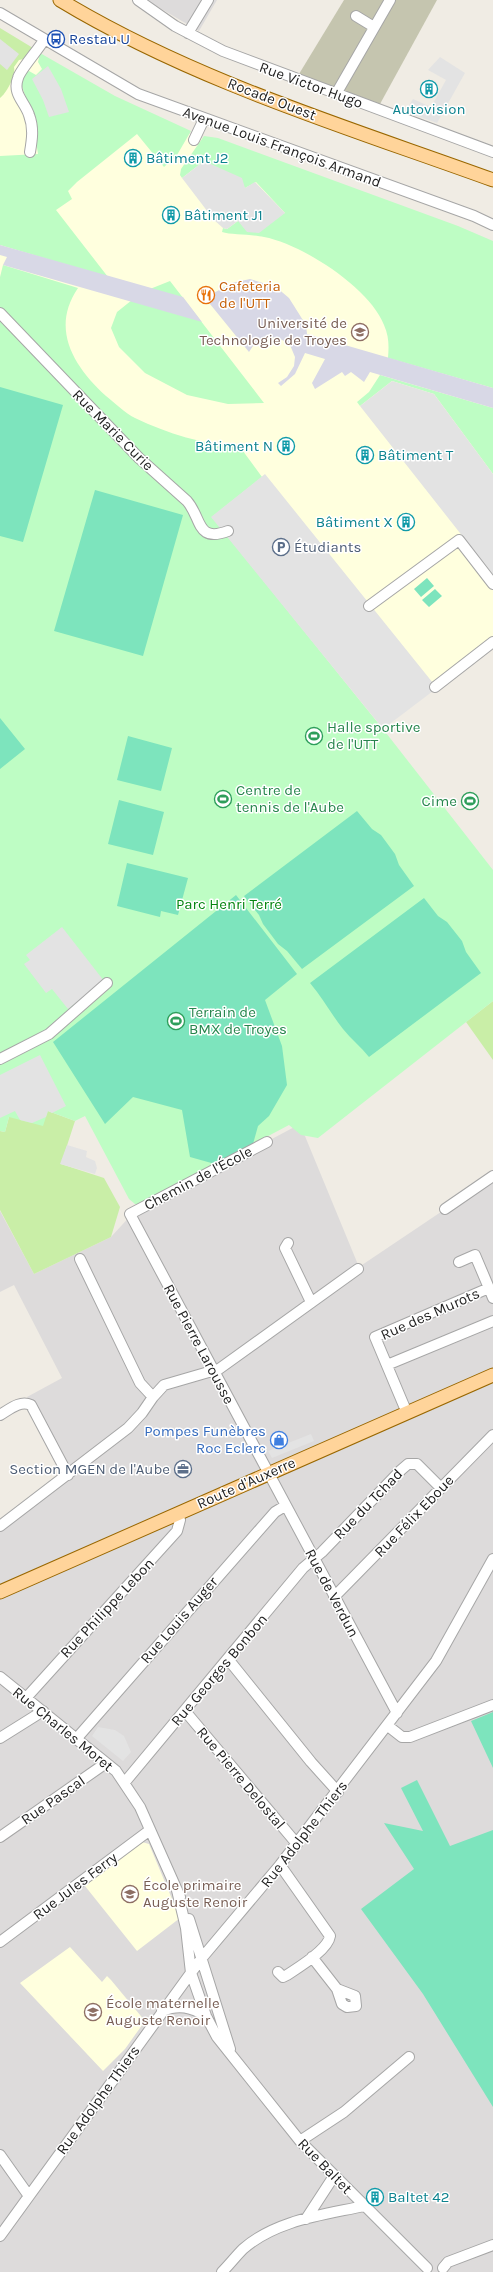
<svg xmlns="http://www.w3.org/2000/svg" width="493" height="2272" viewBox="0 0 493 2272" font-family="Karla,sans-serif">
<style>
.residential{fill:#dddbdb}
.education{fill:#ffffde}
.construction{fill:#c5c5af}
.grass{fill:#c9eea7}
.park{fill:#befdc4}
.pitch{fill:#7de4bd}
.parking{fill:#e3e3e3}
.plaza{fill:#d8d8e6}
.lines{fill:none;stroke-linecap:round;stroke-linejoin:round}
.minor-casing{stroke:#a6a6a6;stroke-width:12}
.major-casing{stroke:#996700;stroke-width:15}
.minor{stroke:#fff;stroke-width:10}
.major{stroke:#ffd49a;stroke-width:13}
.labels{text-anchor:middle;dominant-baseline:central;stroke-width:3;stroke-linejoin:round;paint-order:stroke}
.transit-label{font-size:15px;fill:#164399;stroke:#fff;text-anchor:start}
.street-label{font-size:15px;fill:#1f1f1f;stroke:#fff}
.culture-label{font-size:15px;fill:#0d838f;stroke:#fff;text-anchor:start}
.food-label{font-size:15px;fill:#c56008;stroke:#fff;text-anchor:start}
.education-label{font-size:15px;fill:#785e54;stroke:#fff;text-anchor:start}
.service-label{font-size:15px;fill:#4e5e75;stroke:#fff;text-anchor:start}
.leisure-label{font-size:15px;fill:#27864d;stroke:#fff;text-anchor:start}
.park-label{font-size:15px;fill:#048510;stroke:#fff}
.shop-label{font-size:15px;fill:#366cbe;stroke:#fff;text-anchor:end}
</style>
<rect width="100%" height="100%" fill="#f0ece4"/>
<path class="residential" d="M146 0H217L199 31Z
M300 1124 359 1267 493 1177V2272H0V1524L67 1473 27 1397 62 1378 14 1285 0 1292V1211L34 1274 111 1237 133 1213Z"/>
<path class="education" d="M0 34 108 99 162 124 480 240 493 249V647L375 731 0 327Z
M142 1842 149 1844 180 1918 137 1951 85 1886Z
M70 1947 102 1982 107 1976 111 1980 145 2021 125 2049 103 2071 20 1983Z"/>
<path class="construction" d="M344 0H437L380 104 299 74Z"/>
<path class="grass" d="M0 28 33 48 24 59 19 60 14 67C16 75 7 93 0 98Z
M493 1001V1060L466 1022Z
M48 1111 75 1121 61 1164 104 1178 120 1207 111 1237 34 1274 0 1210V1131L5 1132 9 1117Z"/>
<path class="park" d="M40 53 115 96 191 131 177 155 164 167 137 134 77 182 68 191 72 199 56 210 108 277 0 245V156L38 154 32 114 21 84 25 73 29 71 36 75 42 69 38 62Z
M204 136 218 138 458 226 493 241V388L388 358C389 346 389 336 384 325 370 288 302 244 264 237 252 234 231 235 222 232L223 228 227 229 238 221 285 213 256 182 245 188 204 161 182 178 180 175 181 169Z
M3 265 78 288C50 329 74 367 106 396 115 403 125 413 135 418 168 434 203 444 240 447L262 477 212 517 383 729 493 870V1001L318 1138 301 1135 289 1125 139 1204H135L129 1199 85 1116 75 1121 48 1111 43 1126 9 1117 5 1132 0 1131V277Z
M170 281 264 403 228 404 187 395 145 373 119 347 111 328 117 312 132 300 150 289Z
M380 375 493 408V474L434 394 392 381 360 406 357 402 369 392Z"/>
<path class="pitch" d="M0 387 63 405 23 542 0 536Z
M95 490 183 515 143 656 54 631Z
M427 578 434 586 421 597 414 589Z
M435 589 442 596 429 607 422 600Z
M0 718 25 749 0 769Z
M128 736 172 748 161 791 117 780Z
M119 800 164 812 153 855 108 844Z
M357 811 372 829 381 835 395 854 399 865 414 886 302 969 287 951 278 944 263 924 259 915 244 896Z
M127 863 188 878 178 915 161 911 160 917 117 906Z
M236 895 297 974 265 1000 282 1046 287 1085 269 1116 258 1126 253 1144 215 1164 190 1157 182 1110 133 1097 105 1124 53 1042Z
M424 898 438 916 447 922 462 941 466 952 481 973 369 1057C361 1047 351 1039 343 1029 331 1014 323 998 310 983Z
M493 1712V1768L471 1721Z
M417 1780 450 1846 493 1830V2107L423 1994 361 1909 414 1869 384 1823 423 1831 401 1788Z"/>
<path class="parking" d="M0 39 19 54 7 70 0 64Z
M440 57 465 73 437 123 409 113 408 107 413 99 431 107 446 80 428 70Z
M48 66 61 89 69 112 49 117 43 100 32 79Z
M204 161 242 178 245 188 255 182 285 213 259 233 247 232 238 221 227 229 223 228 214 220 182 178Z
M392 381 434 394 493 474V575L360 406Z
M265 474 437 688 383 729 211 517Z
M62 927 104 981 68 1009 52 989 46 993 24 964 30 960 26 955Z
M40 1055 66 1106 52 1113 48 1111 46 1117 32 1123 20 1120 15 1111 0 1118V1075Z
M67 1145 87 1151 86 1157 95 1161 97 1168 95 1174 60 1164Z
M311 1434 314 1441 272 1458 268 1451Z
M98 1727 115 1730 124 1736 131 1752 123 1761 92 1736Z"/>
<path class="plaza" d="M0 245 183 297 202 322 3 265 7 257 0 255Z
M250 279 276 287 289 298 306 325 307 334 493 388V408L370 372 364 382 351 372 345 376 342 372 315 389 312 383 325 359 305 353 295 374 281 386 278 383 287 377 294 366 295 357 290 345 279 338 266 337 255 343 249 352 210 304V295L232 283Z"/>
<g class="lines">
<g class="minor-casing">
<path id="minor" d="M138 0 175 26 223 51 493 152
M0 13 138 94 474 216 493 225
M356 16 374 27
M188 33 208 0
M336 94 390 0
M194 140 204 119
M30 152C32 140 34 128 29 115 25 102 12 94 18 78 20 70 38 50 44 40
M0 313 139 458 187 501C202 518 196 543 228 531
M369 606 459 540 493 584
M435 687 493 642
M0 1059 49 1034 107 983
M267 1142 130 1214 397 1713
M445 1209 493 1176
M288 1243 285 1248 311 1302
M80 1259 140 1383 153 1397 164 1385 219 1369 358 1269
M489 1288 493 1298
M387 1365 493 1321
M407 1413 375 1337 489 1288 475 1255 459 1262
M0 1415C10 1409 20 1400 31 1405L68 1475
M0 1526 128 1428 142 1413 153 1397
M334 1597 493 1435
M228 1659 311 1762 338 1792
M0 1677 116 1771 140 1807 180 1897
M26 1698 177 1531 180 1520 178 1514
M185 1711 297 1844
M388 1726 402 1737H410L493 1705
M0 1738 43 1711
M77 1738 275 1512 285 1506
M125 1782 303 1568 322 1552 401 1470 408 1464H417L441 1488
M0 1837 106 1763
M177 1890 186 1928 191 1973 206 2016 217 2037 300 2141 427 2268
M189 1919 230 2049
M0 1942 150 1830
M312 1957 337 1989 342 2004 347 2007 356 2006 355 1996 337 1989
M278 1972 283 1977 287 1975C299 1967 328 1950 330 1936L280 1865
M162 2011C179 2004 191 2007 206 2016
M300 2141 344 2112 409 2057
M0 2155 29 2196
M306 2219 334 2176
M0 2236 201 1959 280 1865 436 1661 493 1559
M443 2268 448 2262 493 2245
M222 2272C229 2265 236 2256 243 2249 276 2220 323 2215 364 2206"/>
</g>
<g class="major-casing">
<path id="major" d="M60 0C194 81 347 127 493 180
M0 1592 493 1375"/>
</g>
<use href="#minor" class="minor"/>
<use href="#major" class="major"/>
</g>
<defs>
<g id="bus-ring" transform="scale(0.9)"><circle r="9.5" fill="#fff" stroke="#1a4fb4" stroke-width="1.5"/><path d="M-5-6H5V4H4V6H2V4H-2V6H-4V4H-5ZM-3.5-4V0h7V-4ZM-3.5 1.2v1.5H-2V1.2ZM2 1.2v1.5H3.5V1.2Z" fill="#1a4fb4"/></g>
<g id="building-ring" transform="scale(0.9)"><circle r="9.5" fill="#fff" stroke="#0f9aa8" stroke-width="1.5"/><path d="M-4-6H4V6H1V3H-1V6H-4ZM-2.5-4.3h1.7v1.8h-1.7ZM.8-4.3h1.7v1.8H.8ZM-2.5-1h1.7V.8h-1.7ZM.8-1h1.7V.8H.8Z" fill="#0f9aa8"/></g>
<g id="restaurant-ring" transform="scale(0.9)"><circle r="9.5" fill="#fff" stroke="#e8710a" stroke-width="1.5"/><path d="M-5-6h1v4h1v-4h1v4h1v-4h1v5L-1.5 .5V6h-2V.5L-5-1ZM5-6V6H3V1.5H1.5Q1.5-4 5-6Z" fill="#e8710a"/></g>
<g id="university-ring" transform="scale(0.9)"><circle r="9.5" fill="#fff" stroke="#8d6e63" stroke-width="1.5"/><path d="M0-5L7-2L0 1L-7-2ZM-4 1L0 2.5L4 1V4Q0 6-4 4Z" fill="#8d6e63"/></g>
<g id="parking-ring" transform="scale(0.9)"><circle r="9.5" fill="#fff" stroke="#5c6f8a" stroke-width="1.5"/><path d="M-3.5-5.5H1a3.5 3.5 0 0 1 0 7H-1V5.5H-3.5ZM-1-3.4V-.6H.8a1.4 1.4 0 0 0 0-2.8Z" fill="#5c6f8a"/></g>
<g id="stadium-ring" transform="scale(0.9)"><circle r="9.5" fill="#fff" stroke="#2e9e5b" stroke-width="1.5"/><path d="M0-5a6.5 5 0 1 0 0 10a6.5 5 0 1 0 0-10ZM-3.5-1.8h7v3.6h-7Z" fill="#2e9e5b"/></g>
<g id="shop-ring" transform="scale(0.9)"><circle r="9.5" fill="#fff" stroke="#3f7fe0" stroke-width="1.5"/><path d="M-5-2.5h2.3a2.7 3.5 0 0 1 5.4 0H5L5.5 6h-11ZM-1.5-2.5h3a1.5 2.3 0 0 0-3 0Z" fill="#3f7fe0"/></g>
<g id="office-ring" transform="scale(0.9)"><circle r="9.5" fill="#fff" stroke="#5c6f8a" stroke-width="1.5"/><path d="M-6-3h4V-5.5h4V-3h4V5H-6ZM-1-4.5V-3h2v-1.5ZM-6 0V1H6V0Z" fill="#5c6f8a"/></g>
<g id="school-ring" transform="scale(0.9)"><circle r="9.5" fill="#fff" stroke="#8d6e63" stroke-width="1.5"/><path d="M0-5L7-2L0 1L-7-2ZM-4 1L0 2.5L4 1V4Q0 6-4 4Z" fill="#8d6e63"/></g>
</defs>
<g fill-rule="evenodd">
<use href="#bus-ring" x="56" y="39"/>
<use href="#building-ring" x="429" y="89"/>
<use href="#building-ring" x="133" y="158"/>
<use href="#building-ring" x="171" y="215"/>
<use href="#restaurant-ring" x="206" y="295"/>
<use href="#university-ring" x="360" y="332"/>
<use href="#building-ring" x="286" y="446"/>
<use href="#building-ring" x="365" y="455"/>
<use href="#building-ring" x="406" y="522"/>
<use href="#parking-ring" x="281" y="547"/>
<use href="#stadium-ring" x="314" y="736"/>
<use href="#stadium-ring" x="223" y="799"/>
<use href="#stadium-ring" x="470" y="801"/>
<use href="#stadium-ring" x="176" y="1021"/>
<use href="#shop-ring" x="279" y="1440"/>
<use href="#office-ring" x="183" y="1469"/>
<use href="#school-ring" x="130" y="1894"/>
<use href="#school-ring" x="93" y="2012"/>
<use href="#building-ring" x="375" y="2197"/>
</g>
<g class="labels">
<g class="transit-label">
<text x="69" y="39">Restau U</text>
</g>
<g class="street-label">
<text transform="translate(311 85) rotate(20)">Rue Victor Hugo</text>
<text transform="translate(272 99) rotate(21)">Rocade Ouest</text>
<text transform="translate(282 147) rotate(20)">Avenue Louis François Armand</text>
<text transform="translate(113 430) rotate(45)">Rue Marie Curie</text>
<text transform="translate(198 1178) rotate(-28)">Chemin de l'École</text>
<text transform="translate(430 1314) rotate(-24)">Rue des Murots</text>
<text transform="translate(199 1344) rotate(62)">Rue Pierre Larousse</text>
<text transform="translate(246 1483) rotate(-24)">Route d'Auxerre</text>
<text transform="translate(368 1504) rotate(-46)">Rue du Tchad</text>
<text transform="translate(414 1516) rotate(-46)">Rue Félix Eboue</text>
<text transform="translate(332 1593) rotate(62)">Rue de Verdun</text>
<text transform="translate(107 1608) rotate(-47)">Rue Philippe Lebon</text>
<text transform="translate(179 1620) rotate(-49)">Rue Louis Auger</text>
<text transform="translate(219 1670) rotate(-50)">Rue Georges Bonbon</text>
<text transform="translate(63 1729) rotate(39)">Rue Charles Moret</text>
<text transform="translate(241 1778) rotate(50)">Rue Pierre Delostal</text>
<text transform="translate(53 1800) rotate(-35)">Rue Pascal</text>
<text transform="translate(304 1834) rotate(-52)">Rue Adolphe Thiers</text>
<text transform="translate(75 1886) rotate(-37)">Rue Jules Ferry</text>
<text transform="translate(98 2100) rotate(-54)">Rue Adolphe Thiers</text>
<text transform="translate(325 2166) rotate(46)">Rue Baltet</text>
</g>
<g class="culture-label">
<text x="429" y="109" text-anchor="middle">Autovision</text>
<text x="146" y="158">Bâtiment J2</text>
<text x="184" y="215">Bâtiment J1</text>
<text x="273" y="446" text-anchor="end">Bâtiment N</text>
<text x="378" y="455">Bâtiment T</text>
<text x="393" y="522" text-anchor="end">Bâtiment X</text>
<text x="388" y="2197">Baltet 42</text>
</g>
<g class="food-label">
<text x="219" y="286">Cafeteria<tspan x="219" dy="17">de l'UTT</tspan></text>
</g>
<g class="education-label">
<text x="347" y="323" text-anchor="end">Université de<tspan x="347" dy="17">Technologie de Troyes</tspan></text>
<text x="143" y="1885">École primaire<tspan x="143" dy="17">Auguste Renoir</tspan></text>
<text x="106" y="2003">École maternelle<tspan x="106" dy="17">Auguste Renoir</tspan></text>
</g>
<g class="service-label">
<text x="294" y="547">Étudiants</text>
<text x="170" y="1469" text-anchor="end">Section MGEN de l'Aube</text>
</g>
<g class="leisure-label">
<text x="327" y="727">Halle sportive<tspan x="327" dy="17">de l'UTT</tspan></text>
<text x="236" y="790">Centre de<tspan x="236" dy="17">tennis de l'Aube</tspan></text>
<text x="457" y="801" text-anchor="end">Cime</text>
<text x="189" y="1012">Terrain de<tspan x="189" dy="17">BMX de Troyes</tspan></text>
</g>
<g class="park-label">
<text x="229" y="904">Parc Henri Terré</text>
</g>
<g class="shop-label">
<text x="266" y="1431">Pompes Funèbres<tspan x="266" dy="17">Roc Eclerc</tspan></text>
</g>
</g>
</svg>
